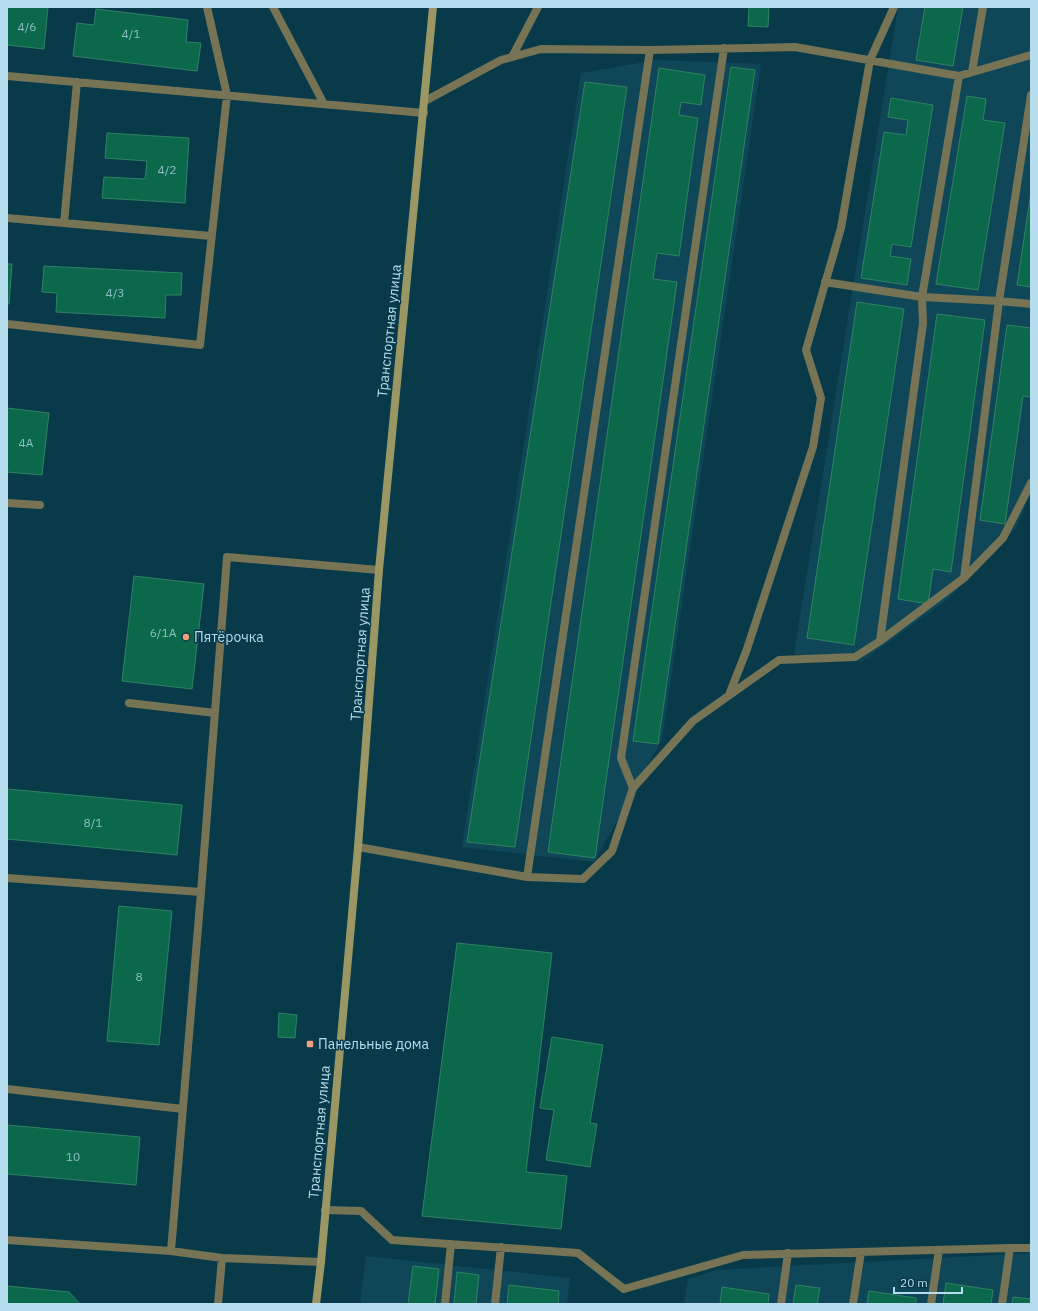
<svg xmlns="http://www.w3.org/2000/svg" width="1038" height="1311" viewBox="0 0 1038 1311" font-family="'IBM Plex Sans',sans-serif">
<style>
.built{fill:#0f4759}
.building{fill:#0c684a;stroke:#308263}
.lines{fill:none;stroke-linecap:round;stroke-linejoin:round}
.service{stroke:#767455;stroke-width:8}
.secondary{stroke:#9b9765;stroke-width:8}
.poi-dot{fill:#f1a17d;stroke:#093a4a;stroke-width:1.5}
.labels{text-anchor:middle;dominant-baseline:central;stroke-width:3;stroke-linejoin:round;paint-order:stroke}
.number-label{font-size:12px;fill:#8cc0c4}
.street-label{font-size:14px;fill:#b6dded;stroke:#093a4a}
.poi-label{font-size:14px;fill:#b6dded;stroke:#093a4a;text-anchor:start}
</style>
<rect width="100%" height="100%" fill="#093a4a"/>
<path class="built" d="M898 7H1031V492L1016 528 948 599 861 662 794 654Z
M657 60 761 64 662 740 594 862 462 847 581 73Z
M1031 1253V1304H684L688 1279 717 1270Z
M366 1256 570 1278 567 1304H360Z"/>
<path class="building" d="M7 7H48L44 49 7 45Z
M749 7H769L768 27 748 26Z
M925 7H963L953 66 916 60Z
M96 9 188 20 186 42 201 43 197 71 73 56 77 23 94 25Z
M731 67 755 70 658 744 633 741Z
M659 68 705 75 701 105 681 102 679 115 698 118 679 256 657 253 653 279 677 282 595 858 548 852Z
M585 82 627 87 515 847 467 842Z
M967 96 986 99 983 120 1005 123 978 290 936 284Z
M891 98 933 105 911 247 892 244 890 256 911 259 907 285 861 278 884 132 906 135 908 120 888 117Z
M107 133 189 138 185 203 102 198 104 177 145 179 147 161 105 158Z
M1031 192V287L1017 285Z
M7 264H12L9 304H7Z
M44 266 182 273 181 295H166L165 318 56 312 57 293 42 292Z
M857 302 904 309 854 645 807 638Z
M937 314 985 320 951 572 933 569 928 604 898 599Z
M1007 325 1031 328V397L1023 396 1005 524 980 520Z
M7 408 49 413 42 475 7 472Z
M134 576 204 584 192 689 122 681Z
M7 789 182 805 177 855 7 839Z
M119 906 172 911 159 1045 107 1041Z
M457 943 552 953 526 1172 567 1176 561 1229 422 1216Z
M279 1013 297 1015 295 1038 278 1037Z
M552 1037 603 1045 590 1123 597 1124 590 1167 546 1160 554 1110 540 1108Z
M7 1125 140 1137 136 1185 7 1174Z
M413 1266 439 1269 435 1304H408Z
M457 1272 479 1275 476 1304H454Z
M946 1283 993 1290 991 1304H943Z
M509 1285 559 1291 558 1304H507Z
M796 1285 820 1288 817 1304H793Z
M7 1286 69 1292 80 1304H7Z
M722 1287 769 1294 768 1304H720Z
M869 1291 916 1298V1304H867Z
M1013 1297 1031 1299V1304H1012Z"/>
<g class="lines">
<path class="service" d="M273 7 324 104
M512 57 538 7
M972 72 983 7
M7 76 424 113
M425 101 501 60 541 49 650 50 795 47 959 76 1031 55
M7 218 211 236
M64 223 77 82
M825 282 922 297 999 301 1031 304
M7 324 200 345 227 95 207 7
M7 503 40 505
M964 578 1003 538 1031 483
M880 641 923 323 922 297 959 76
M729 695 747 649 813 447 821 398 806 350 841 228 870 60 894 7
M129 703 215 713
M633 788 621 758 724 48
M358 847 527 877 583 879 612 851 633 788 693 721 779 660 855 657 880 641 964 578 999 301 1031 95
M527 877 650 50
M7 878 201 892 171 1251
M201 892 227 557 379 570
M7 1089 183 1109
M325 1210 361 1211 392 1240 578 1253 624 1289 743 1255 1010 1248 1002 1304
M7 1240 171 1251 222 1258 321 1262
M1010 1248H1031
M218 1304 222 1258
M445 1304 451 1244
M495 1304 501 1247
M781 1304 788 1253
M853 1304 861 1252
M931 1304 939 1250"/>
<path class="secondary" d="M316 1304 321 1262 358 847 379 570 433 7"/>
</g>
<g class="poi-dot">
<circle cx="186" cy="637" r="4"/>
<rect x="306" y="1040" width="8" height="8" rx="2"/>
</g>
<g class="labels">
<g class="number-label">
<text x="27" y="26">4/6</text>
<text x="131" y="33">4/1</text>
<text x="167" y="169">4/2</text>
<text x="115" y="292">4/3</text>
<text x="26" y="442">4А</text>
<text x="163" y="632">6/1А</text>
<text x="93" y="822">8/1</text>
<text x="139" y="976">8</text>
<text x="73" y="1156">10</text>
</g>
<g class="street-label">
<text transform="translate(389 331) rotate(-84)">Транспортная улица</text>
<text transform="translate(360 654) rotate(-86)">Транспортная улица</text>
<text transform="translate(319 1132) rotate(-85)">Транспортная улица</text>
</g>
<g class="poi-label">
<text x="194" y="637">Пятёрочка</text>
<text x="318" y="1044">Панельные дома</text>
</g>
</g>
<rect width="1038" height="1311" fill="none" stroke="#b6dded" stroke-width="16"/>
<path d="M894 1287v6h68v-6" fill="none" stroke="#b6dded" stroke-width="2"/>
<text x="900" y="1287" font-size="12" fill="#b6dded" stroke="#093a4a" stroke-width="3" paint-order="stroke">20 m</text>
</svg>
